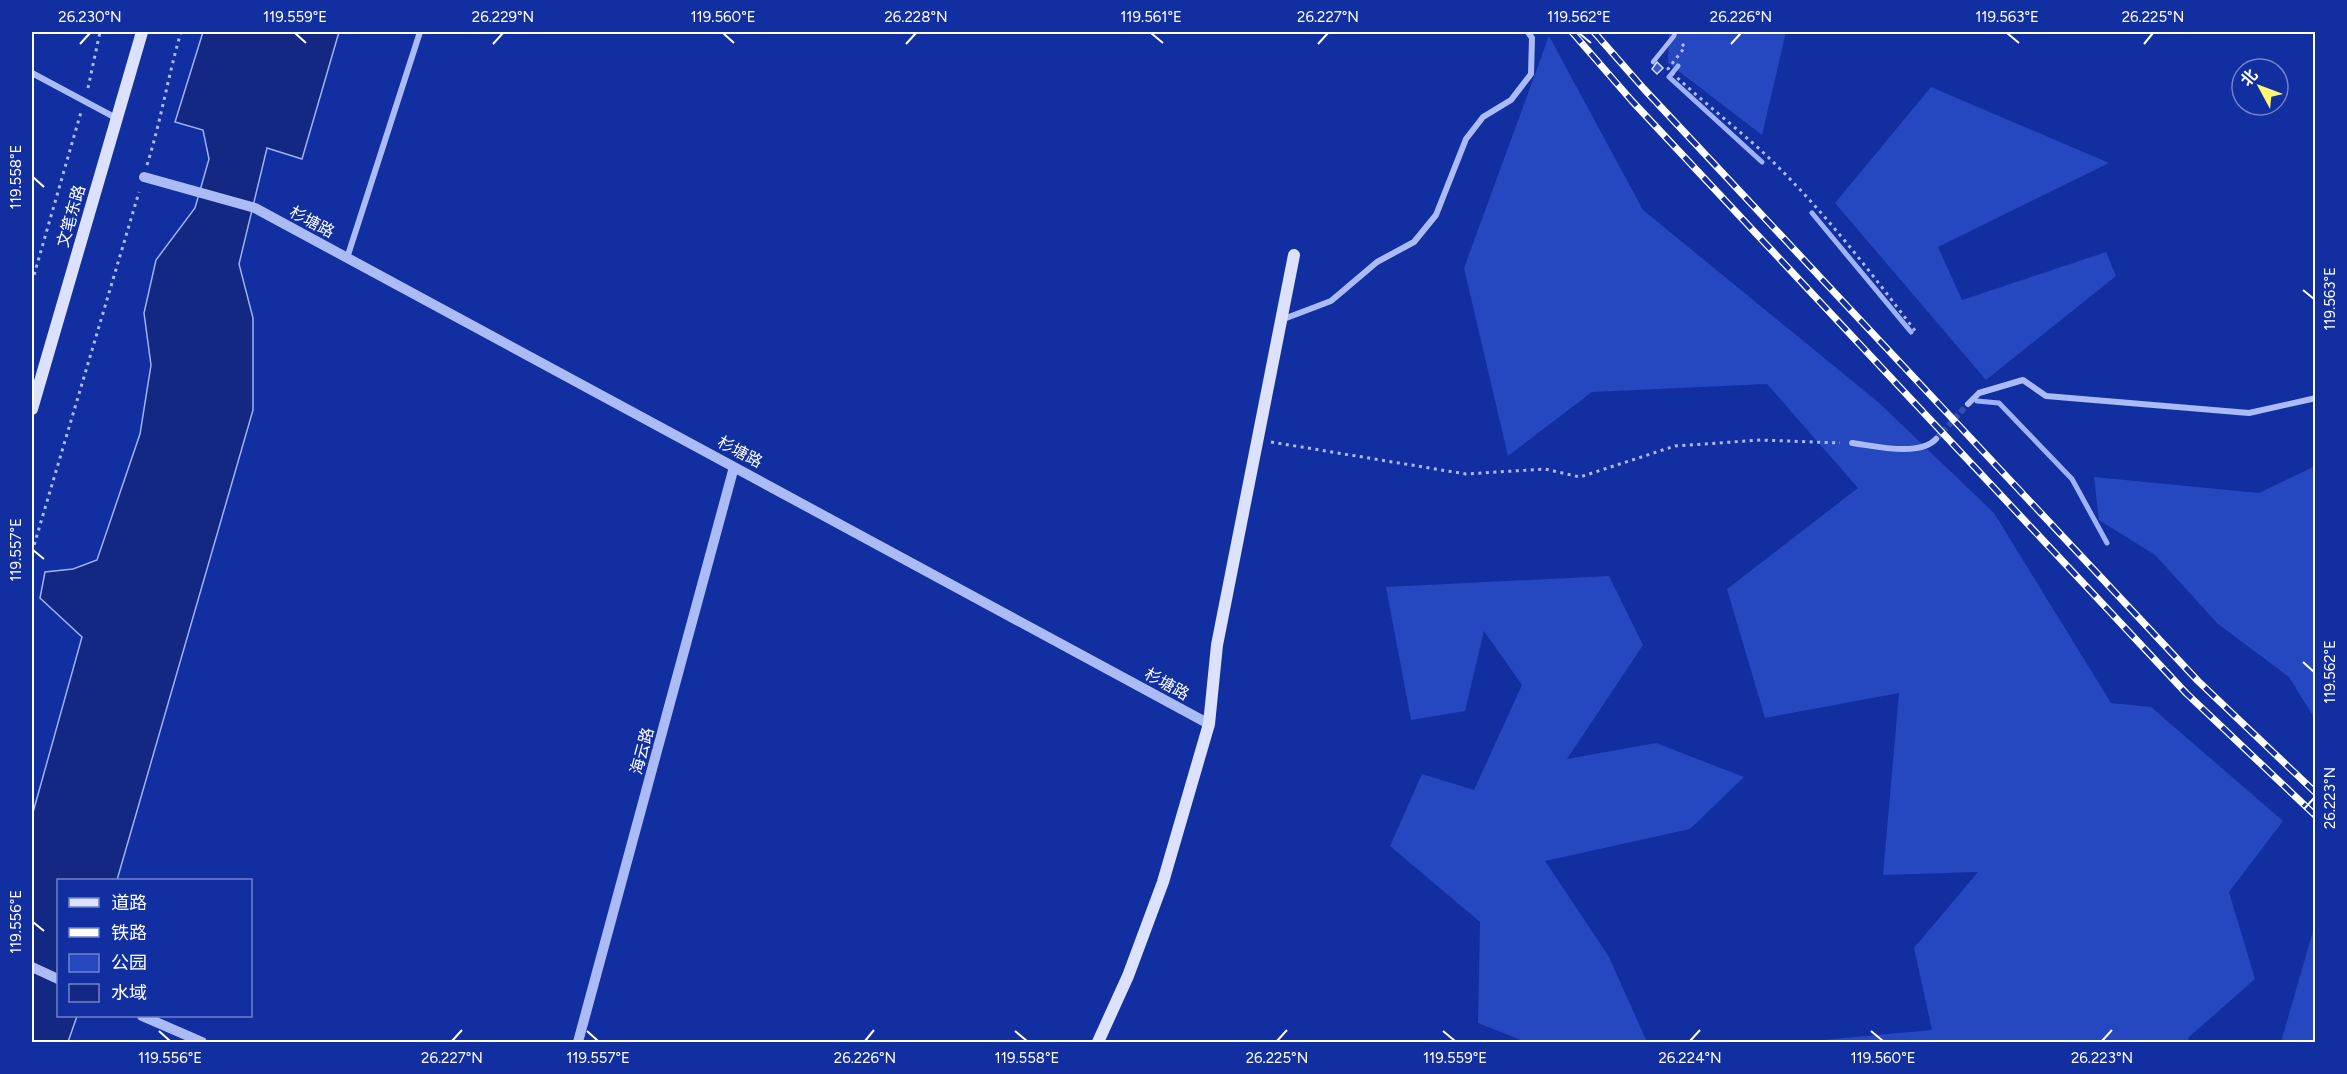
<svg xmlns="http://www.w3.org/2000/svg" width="2347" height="1074" viewBox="0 0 2347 1074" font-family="Figtree,'Noto Sans SC',sans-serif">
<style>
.green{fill:#2547bf}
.water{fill:#122882;stroke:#9eb2f8;stroke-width:1.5}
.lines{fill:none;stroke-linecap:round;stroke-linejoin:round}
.stream{stroke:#9eb2f8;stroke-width:5}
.building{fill:#3655c6;stroke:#d4ddfe;stroke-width:1.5}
.minor-tunnel{stroke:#364eaf;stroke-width:6;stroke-dasharray:6 3;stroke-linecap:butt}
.path{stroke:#abbbf5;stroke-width:3;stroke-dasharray:3 4.5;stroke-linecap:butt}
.service{stroke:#abbbf5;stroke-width:4.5}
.minor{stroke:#abbbf5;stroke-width:6}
.tertiary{stroke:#abbbf5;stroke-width:10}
.secondary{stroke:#dce2fd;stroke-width:12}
.rail-casing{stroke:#fff;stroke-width:7}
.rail{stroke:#122fa1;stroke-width:4.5;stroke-dasharray:14;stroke-linecap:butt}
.ticks{fill:none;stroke:#fff;stroke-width:2}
.labels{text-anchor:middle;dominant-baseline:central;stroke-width:5;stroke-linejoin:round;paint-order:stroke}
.street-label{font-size:16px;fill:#fff;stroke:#122fa1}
.neatline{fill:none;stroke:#fff;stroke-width:2}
.ticks-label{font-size:15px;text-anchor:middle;fill:#fff}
</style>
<rect width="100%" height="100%" fill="#122fa1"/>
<path class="green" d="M1669 32H1786L1762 135 1668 63Z
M1549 36 1643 210 1878 402 1994 513 2111 703 2151 707 2283 821 2229 892 2255 979 2189 1037 2187 1042H1823L1822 1040 1932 1030 1914 948 1978 872 1883 875 1899 693 1765 718 1727 589 1858 488 1767 384 1592 392 1508 456 1464 268Z
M1931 87 2109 163 1938 247 1962 300 2106 252 2116 276 1986 380 1835 203Z
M2315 466V719L2289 677 2218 624 2155 555 2099 520 2094 477 2259 493Z
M1609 576 1643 645 1567 759 1656 743 1744 777 1690 829 1545 861 1609 957 1647 1042H1526L1478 1023 1480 922 1390 846 1422 774 1474 790 1522 685 1484 631 1465 711 1411 720 1386 587Z
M2315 924V1042H2281Z"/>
<path class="water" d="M203 32H339L302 159 267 148 239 264 253 318V410L117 880H58V1016H77L76 1019 68 1042H32V816L82 637 40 598 45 572 73 569 97 560 140 434 151 365 144 313 156 260 195 208 209 159 203 130 175 122Z"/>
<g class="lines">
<path class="stream" d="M1678 66 1669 77 1762 162
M1812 213 1911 332
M1977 401 1999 403 2072 479 2107 543"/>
</g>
<path class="building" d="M1657 62 1663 68 1657 74 1652 69Z"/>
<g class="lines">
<path class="minor-tunnel" d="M1936 439 1968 404"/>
<path class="path" d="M1682 44 1685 47 1668 69C1700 100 1736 127 1768 157 1823 210 1870 271 1916 332
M88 88 100 32
M147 165C161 121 168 76 181 32
M32 282 81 112
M1271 442 1466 474 1545 469 1580 477 1675 446 1761 440 1840 443
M32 552 139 192"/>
<path class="service" d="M1653 62 1674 36 1675 32"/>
<path class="minor" d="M32 73 116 118
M347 258 420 32
M1281 320 1331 301 1377 262 1414 242 1436 215 1466 139 1483 117 1511 100 1531 74 1532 38 1528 32
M1968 404 1979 393 2023 380 2046 396 2249 413 2316 398
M1852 443C1875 446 1919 457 1936 439"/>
<path class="tertiary" d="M144 177 255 208 1209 724
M32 967 58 979
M142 1016 202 1042
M578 1042 734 467"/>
<path class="secondary" d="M32 409 142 32
M1098 1042 1128 976 1163 882 1209 724 1217 645 1294 255"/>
<g class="rail-casing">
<path id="rail" d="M1572 32 1632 101 2186 693 2316 816
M1594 32 1644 89 2198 681 2316 793"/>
</g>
<use href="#rail" class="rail"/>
</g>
<path class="ticks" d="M295 33 306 43M723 33 734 43M1151 33 1163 43M1579 33 1591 43M2007 33 2019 43M80 44 90 33M493 44 503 33M906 44 916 33M1318 44 1328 33M1731 44 1741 33M2144 44 2153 33M33 177 44 187M2303 290 2314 299M33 550 44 559M2303 662 2314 672M2304 809 2314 798M33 922 44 931M159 1031 170 1041M587 1031 598 1041M1015 1031 1027 1041M1443 1031 1455 1041M1871 1031 1883 1041M452 1041 462 1030M865 1041 874 1030M1277 1041 1287 1030M1690 1041 1700 1030M2102 1041 2112 1030"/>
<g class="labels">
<g class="street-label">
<text transform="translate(71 216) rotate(-74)">文笔东路</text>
<text transform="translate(312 222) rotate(28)">杉塘路</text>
<text transform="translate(740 452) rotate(28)">杉塘路</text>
<text transform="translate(1167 684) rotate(29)">杉塘路</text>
<text transform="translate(642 751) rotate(-75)">海云路</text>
</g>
</g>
<rect width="2347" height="1074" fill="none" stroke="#122fa1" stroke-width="66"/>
<rect x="57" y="879" width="195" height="138" fill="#122fa1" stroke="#7182c7" stroke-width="1.5"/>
<rect x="69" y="898" width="30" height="9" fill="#dce2fd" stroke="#7182c7" stroke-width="1.5"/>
<text x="111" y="909" font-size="18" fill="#ffffff">道路</text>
<rect x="69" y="928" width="30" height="9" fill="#ffffff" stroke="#7182c7" stroke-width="1.5"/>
<text x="111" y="939" font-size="18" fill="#ffffff">铁路</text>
<rect x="69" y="954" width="30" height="18" fill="#2547bf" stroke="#7182c7" stroke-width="1.5"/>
<text x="111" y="969" font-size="18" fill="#ffffff">公园</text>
<rect x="69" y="984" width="30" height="18" fill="#122882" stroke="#7182c7" stroke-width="1.5"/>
<text x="111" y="999" font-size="18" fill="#ffffff">水域</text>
<g transform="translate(2260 87) rotate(311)"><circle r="28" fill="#122fa1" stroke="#7182c7" stroke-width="1.5"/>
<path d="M0-4.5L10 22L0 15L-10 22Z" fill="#fff76f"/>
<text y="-9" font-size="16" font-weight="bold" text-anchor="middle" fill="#ffffff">北</text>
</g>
<rect x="33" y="33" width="2281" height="1008" class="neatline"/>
<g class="ticks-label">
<text x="90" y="22">26.230°N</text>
<text x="295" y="22">119.559°E</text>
<text x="503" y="22">26.229°N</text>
<text x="723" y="22">119.560°E</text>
<text x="916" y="22">26.228°N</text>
<text x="1151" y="22">119.561°E</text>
<text x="1328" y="22">26.227°N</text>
<text x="1579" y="22">119.562°E</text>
<text x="1741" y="22">26.226°N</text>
<text x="2007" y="22">119.563°E</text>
<text x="2153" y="22">26.225°N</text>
<text transform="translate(16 177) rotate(-90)" y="5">119.558°E</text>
<text transform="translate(2330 299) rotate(-90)" y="5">119.563°E</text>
<text transform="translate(16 550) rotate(-90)" y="5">119.557°E</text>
<text transform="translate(2330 672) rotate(-90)" y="5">119.562°E</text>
<text transform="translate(2330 798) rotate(-90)" y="5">26.223°N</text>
<text transform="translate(16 922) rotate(-90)" y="5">119.556°E</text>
<text x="170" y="1063">119.556°E</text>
<text x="452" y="1063">26.227°N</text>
<text x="598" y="1063">119.557°E</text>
<text x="865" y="1063">26.226°N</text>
<text x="1027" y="1063">119.558°E</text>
<text x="1277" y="1063">26.225°N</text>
<text x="1455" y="1063">119.559°E</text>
<text x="1690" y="1063">26.224°N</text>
<text x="1883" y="1063">119.560°E</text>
<text x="2102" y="1063">26.223°N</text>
</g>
</svg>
